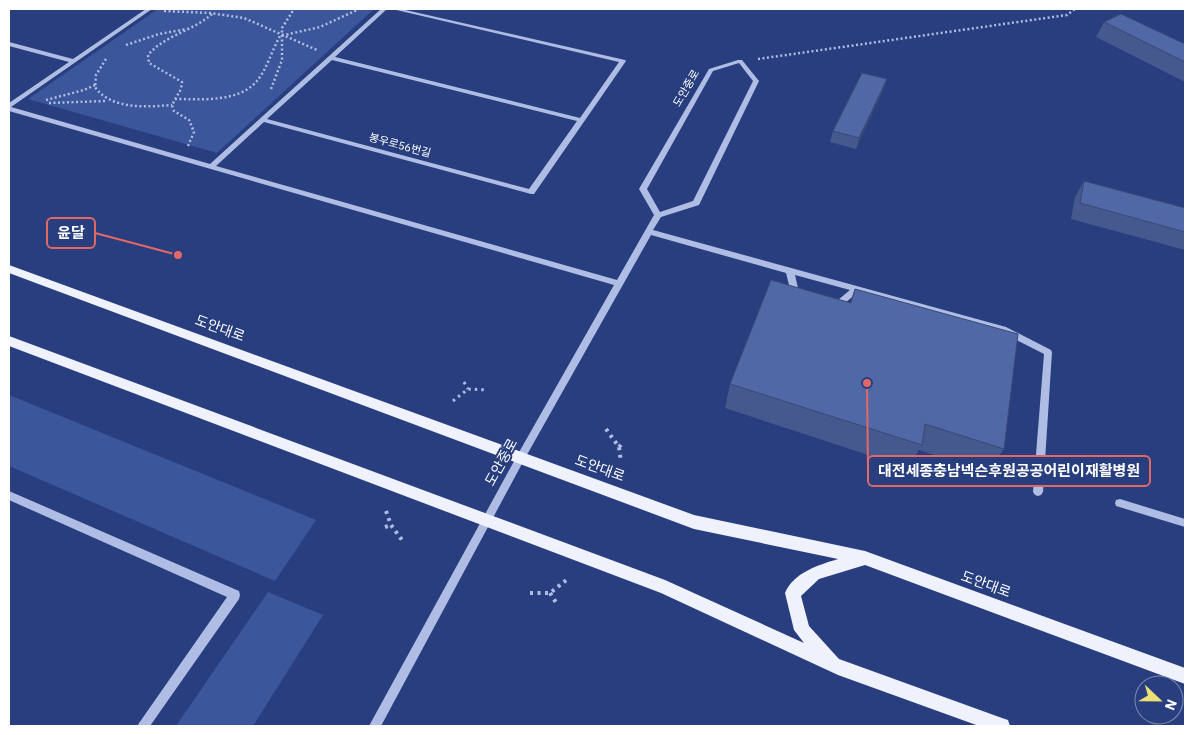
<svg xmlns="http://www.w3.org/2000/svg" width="1194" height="735" viewBox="0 0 1194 735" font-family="'IBM Plex Sans','Noto Sans KR',sans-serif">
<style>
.green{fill:#3c569b}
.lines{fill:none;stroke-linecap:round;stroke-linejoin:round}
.path-far2{stroke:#afbde5;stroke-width:2.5;stroke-dasharray:2 2.5;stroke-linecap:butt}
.path-far1{stroke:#afbde5;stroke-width:3;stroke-dasharray:2.5 4;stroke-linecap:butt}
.path{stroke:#afbde5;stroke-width:4;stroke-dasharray:3 4.5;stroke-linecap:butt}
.minor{fill:#afbde5;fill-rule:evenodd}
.major{fill:#eff2fd;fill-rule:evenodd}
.wall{fill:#46598f}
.shaded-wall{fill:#394974}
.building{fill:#5168a6;stroke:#394974}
.labels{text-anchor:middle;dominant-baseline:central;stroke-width:4;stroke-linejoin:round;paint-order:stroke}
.far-street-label{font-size:11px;fill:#fff;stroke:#283e7e}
.street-label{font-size:14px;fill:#fff;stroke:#283e7e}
.leader{fill:none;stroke:#e26868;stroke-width:2}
.callout-dot{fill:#e26868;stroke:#283e7e;stroke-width:2}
.callout{fill:#283e7e;stroke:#e26868;stroke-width:2}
.callout-label{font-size:15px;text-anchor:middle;font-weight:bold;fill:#fff}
</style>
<rect width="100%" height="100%" fill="#283e7e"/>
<path class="green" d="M158 9H374L217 153 28 99Z
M9 395 316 520 275 581 9 466Z
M268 592 323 615 253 726H176Z"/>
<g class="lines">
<path class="path-far2" d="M164 11 210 13 244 18 317 50
M126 45 159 34 187 29
M106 59 96 75 95 87C111 110 147 107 172 105
M758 59 1067 15 1075 9
M271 89 282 60V28L294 9
M175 99C201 99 238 103 257 81 267 69 272 50 280 36L320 27 357 10
M46 100 84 90 95 85
M49 103 105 101
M188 146 194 132 189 120 174 111 172 105 181 89 182 82 149 63 148 55C165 35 193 31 212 14"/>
<path class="path-far1" d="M464 382 468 389
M453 401 468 389 487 390"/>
<path class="path" d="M606 429 619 447 621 462
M619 447 623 442
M386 511 391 525 402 540
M385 527 391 525
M530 593H550L569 578
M550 593 557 604"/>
<path class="minor" d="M146 9H152L11 107 210 164 381 9H387L335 57 580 118 619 62 392 9H401L625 60 626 61 534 194H531L264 122 216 166 617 280 654 215 639 189 709 69 738 60H742L759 81 700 203 699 205 661 217 653 230 1006 327 1051 350 1052 352 1043 492 1041 495 1038 496 1035 495 1033 492 1044 354 1003 333 858 292 838 309H832L831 307 832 305 850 290 795 275 800 297 796 300 792 297 786 273 651 235 524 460 381 726H369L518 454 614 285 9 111V103L69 62 9 46V42L73 59ZM332 60 577 121 529 189 267 119ZM739 63 753 81 693 201 660 212 647 189 713 71Z
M9 491 239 591 240 595 239 599 150 726H137L227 597 9 500Z
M1120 499 1185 519V527L1116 506 1115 503 1116 500Z"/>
<path class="major" d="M9 265 694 515 865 551 1185 668V684L865 565 819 579 801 596 809 626 839 659 1002 718 1008 720 1010 726H979L838 675 661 593 9 346V336L665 580 804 643 794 630 785 593C794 572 819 565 838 559L694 529 9 273Z"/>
</g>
<path class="wall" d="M1104 22 1185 44V82L1096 37Z
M883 90 856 149 830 142 833 131Z
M1084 181 1185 208V250L1071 219 1075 197Z
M855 289 1004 449 987 472 919 450 908 468 725 408 730 384 850 303Z"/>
<path class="shaded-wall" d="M887 79 883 90 856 149 859 138Z"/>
<path class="building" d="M1121 14 1185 44V62L1104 22Z
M862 73 887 79 859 138 833 131Z
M1084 181 1185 208V232L1080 203Z
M771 280 851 303 855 289 1018 334 1004 449 925 424 922 445 730 384Z"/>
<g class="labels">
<g class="far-street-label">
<text transform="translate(686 88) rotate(-60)">도안중로</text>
<text transform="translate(400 145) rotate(15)">봉우로56번길</text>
</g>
<g class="street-label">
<text transform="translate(220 328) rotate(20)">도안대로</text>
<text transform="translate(501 462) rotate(-61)">도안중로</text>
<text transform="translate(600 468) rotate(20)">도안대로</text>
<text transform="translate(986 584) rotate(20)">도안대로</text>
</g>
</g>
<path class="leader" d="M178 255L95 233M867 383L868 471"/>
<g class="callout-dot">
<circle cx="178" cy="255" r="5"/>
<circle cx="867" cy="383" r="5"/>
</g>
<g class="callout">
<rect x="47" y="218" width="48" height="30" rx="5"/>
<rect x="868" y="456" width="282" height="30" rx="5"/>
</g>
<g class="callout-label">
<text x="71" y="238">윤달</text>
<text x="1009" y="476">대전세종충남넥슨후원공공어린이재활병원</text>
</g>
<rect width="1194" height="735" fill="none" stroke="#ffffff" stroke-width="20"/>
<g transform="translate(1159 700) rotate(112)"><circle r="24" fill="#283e7e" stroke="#7e8bb2"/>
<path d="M0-4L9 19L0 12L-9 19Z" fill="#ecdf75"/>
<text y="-8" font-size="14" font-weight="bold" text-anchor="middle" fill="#ffffff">N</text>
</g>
</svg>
